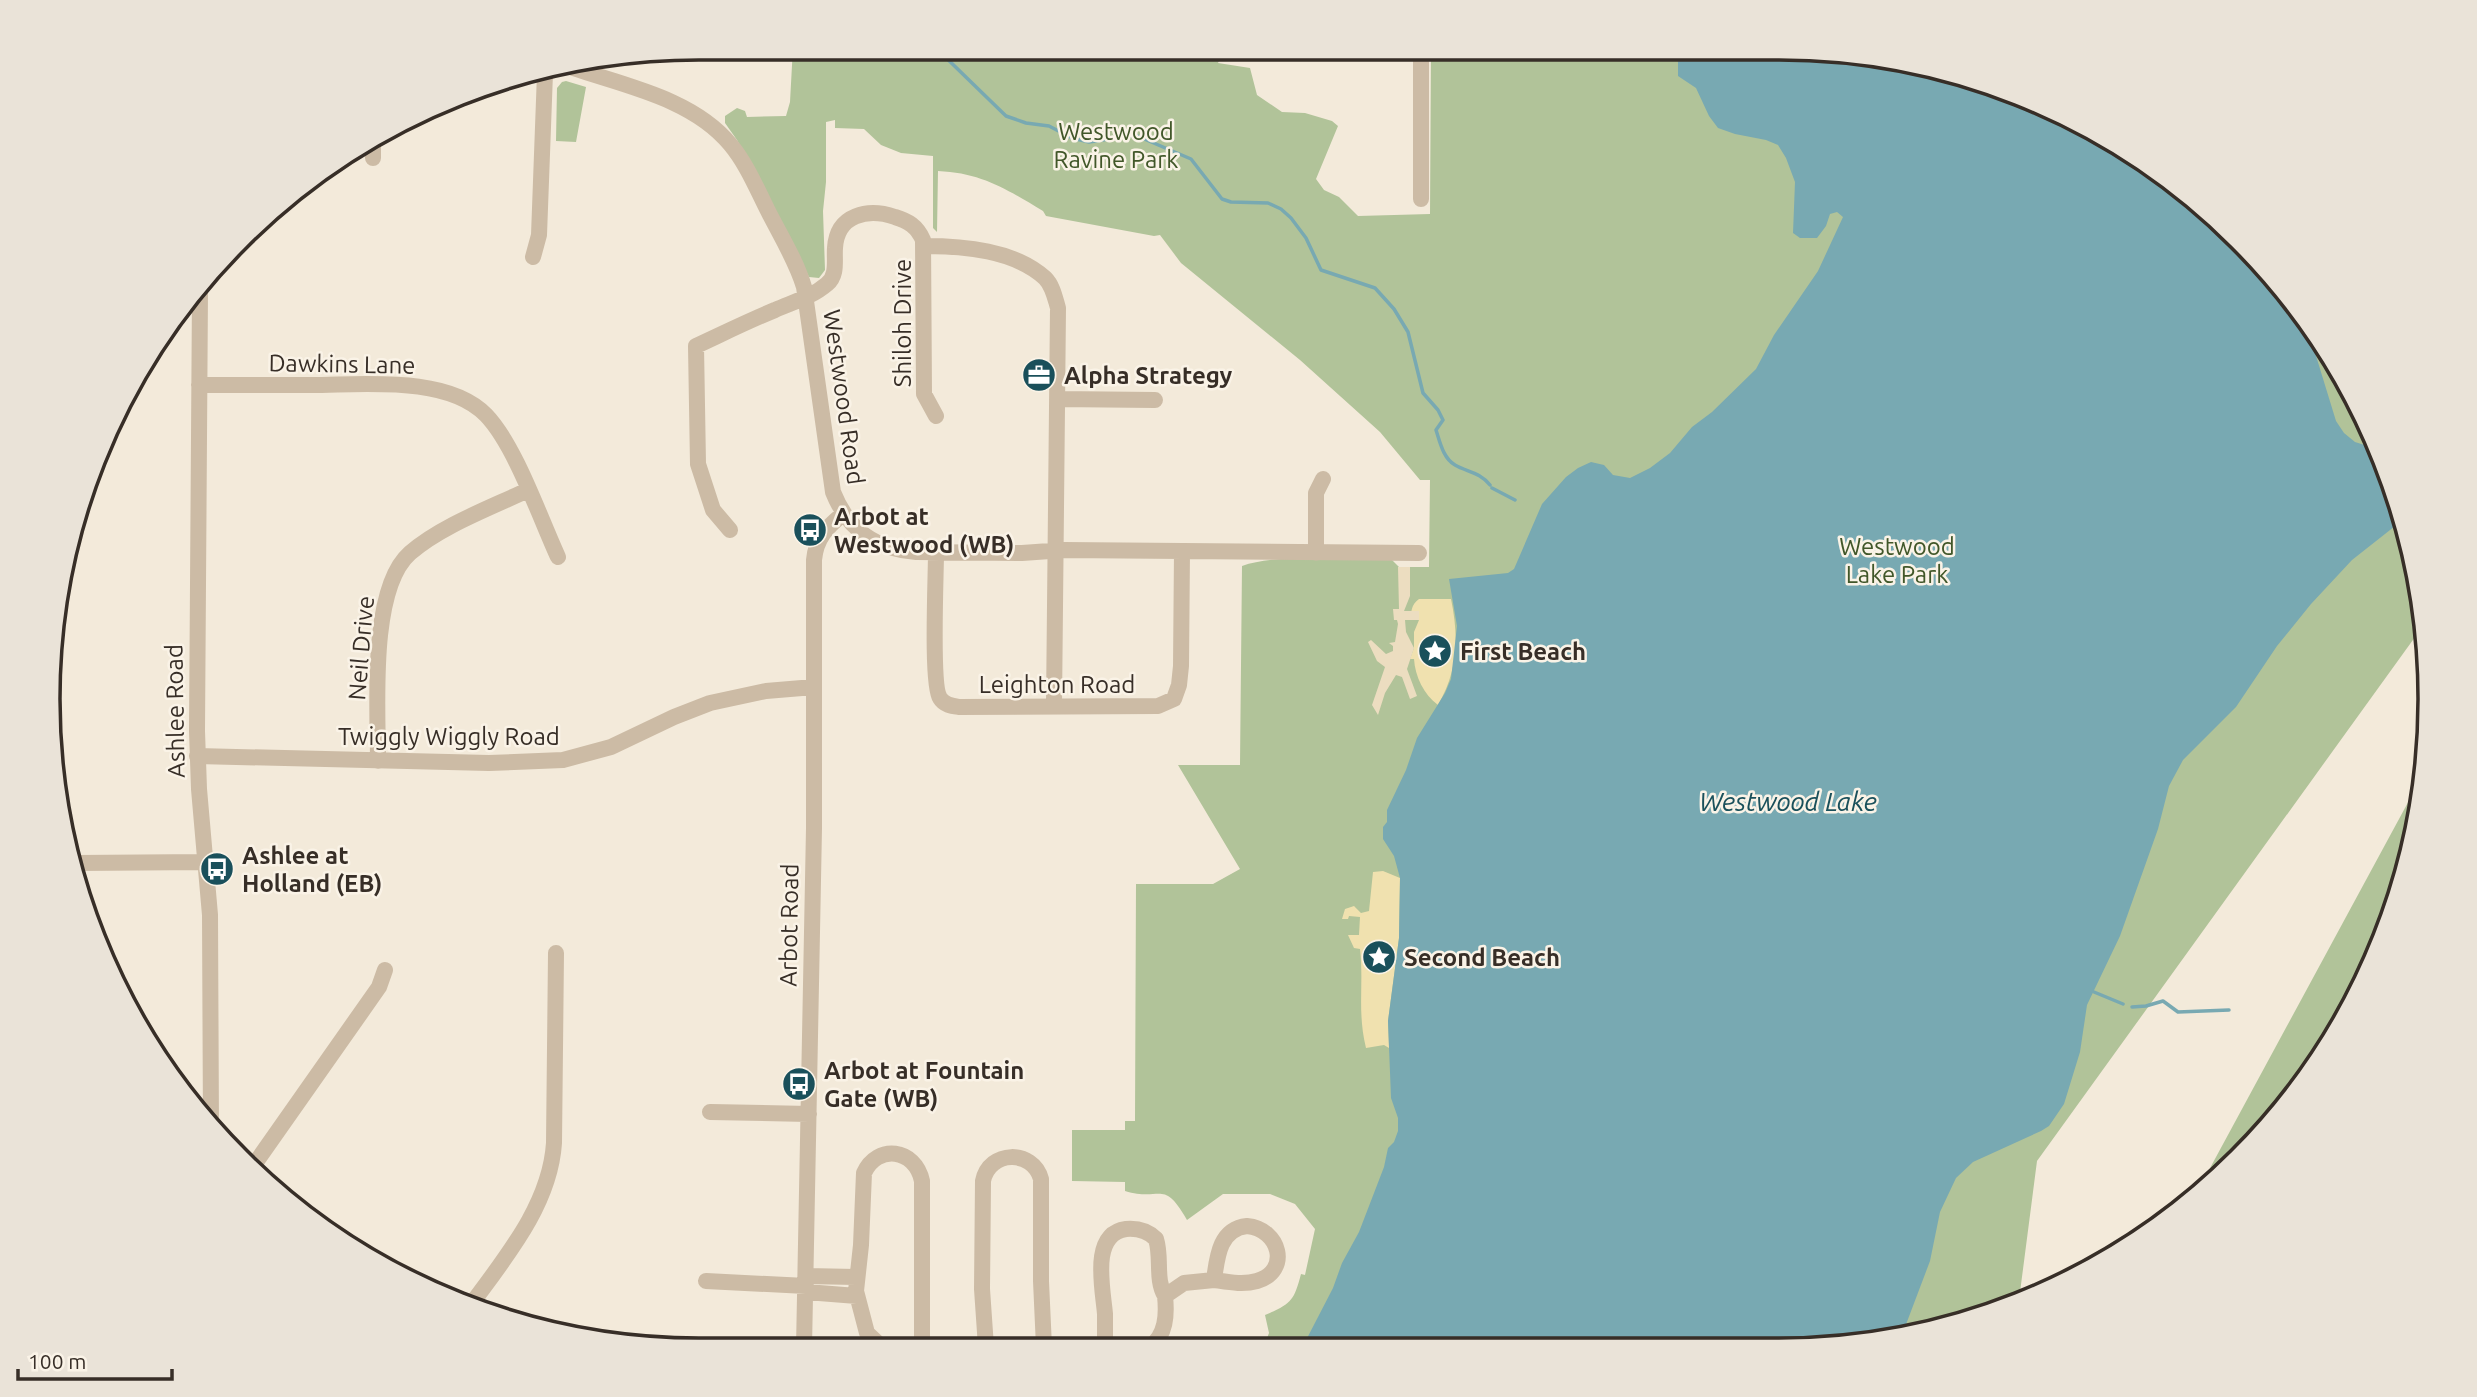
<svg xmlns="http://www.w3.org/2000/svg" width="2477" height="1397" viewBox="0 0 2477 1397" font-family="Ubuntu,sans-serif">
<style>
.green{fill:#b1c399}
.sand{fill:#f0e1af}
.plaza{fill:#ecddc0}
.water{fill:#78a9b2}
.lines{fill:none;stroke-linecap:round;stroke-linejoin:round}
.stream{stroke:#78a9b2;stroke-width:3.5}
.minor{stroke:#ccbba5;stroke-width:16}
.labels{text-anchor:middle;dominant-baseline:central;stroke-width:5;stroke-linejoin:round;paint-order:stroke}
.park-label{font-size:24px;fill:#415729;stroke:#faf3e7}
.street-label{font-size:24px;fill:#372e27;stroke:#faf3e7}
.poi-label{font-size:24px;font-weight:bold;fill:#372e27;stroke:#faf3e7;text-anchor:start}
.water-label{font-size:26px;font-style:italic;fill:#1a505b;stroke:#faf3e7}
.rim{fill:none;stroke:#372e27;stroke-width:3.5}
</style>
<rect width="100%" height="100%" fill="#f3eada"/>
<path class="green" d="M793 47 1030 48 1064 57 1102 50 1103 48H1225L1218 63 1250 68 1257 95 1282 112 1305 113 1332 121 1338 126 1316 179 1324 190 1339 197 1358 216 1430 214 1431 48 1821 49 1947 70 2104 135 2208 209 2295 302 2363 411 2408 530 2423 626 2037 1161 2019 1300 1988 1315 1863 1344 1264 1346 1269 1333 1265 1315C1291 1304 1294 1301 1301 1274L1305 1275 1315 1229 1295 1204 1270 1194H1223L1187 1220C1163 1178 1162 1202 1125 1191V1182L1072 1181V1130H1125V1121H1135L1136 884H1213L1240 869 1178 765H1240L1242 566C1279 553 1349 560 1391 559L1399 567H1429L1430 480H1420L1380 432 1300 360 1181 263 1160 235 1154 236 1046 216 1043 211C1006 189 982 173 938 171L937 232 933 228V156L901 153 881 145 864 129 835 128V120L826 122V182L823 211 825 270 819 278 809 277 737 140 725 123V116L737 108 745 111 747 117 786 116 790 102Z
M566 81 586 87 576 142 556 141 557 88 562 82Z
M2425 771 2424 784 2395 908 2342 1024 2239 1159 2196 1194Z"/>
<path class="sand" d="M1419 599H1451C1459 637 1458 671 1438 705 1424 695 1415 676 1414 659H1410L1414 648V632L1419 620H1411C1411 611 1411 605 1419 599Z
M1383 871 1400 878 1399 938 1388 1021 1389 1048 1384 1045 1366 1048C1357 1011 1364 985 1360 949L1354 948 1348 935H1359L1360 917 1349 916 1348 919H1342L1345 909 1354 906 1361 913 1369 911 1373 872Z"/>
<path class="plaza" d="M1398 567H1410V596L1404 611H1419V620H1405L1406 632 1414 648 1407 669 1417 696 1410 699 1402 677 1396 675 1385 693 1378 715 1372 705 1385 667 1377 661 1368 642 1371 640 1386 654 1393 651V646L1389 643 1395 642 1398 624 1397 620H1394L1393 609H1399Z"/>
<path class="water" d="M1678 48 1821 49 1947 70 2104 135 2208 209 2295 302 2312 330 2313 346 2336 421 2344 433 2355 442 2377 449 2404 519 2352 560 2311 604 2277 646 2236 707 2183 760 2169 786 2158 829 2120 936 2087 1005 2080 1052 2064 1104 2049 1126 2041 1131 1973 1162 1956 1178 1940 1212 1930 1261 1902 1335 1863 1344 1303 1346 1333 1288 1342 1263 1359 1232 1384 1167 1388 1148 1394 1142 1398 1131V1118L1391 1098 1388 1021 1399 938 1400 878 1394 856 1383 839V827L1387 822V810L1406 770 1417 738 1445 693 1451 679 1457 626 1449 579 1508 573 1514 569 1542 504 1566 477 1578 468 1591 462 1604 465 1613 475 1630 478 1650 468 1670 453 1692 427 1712 412 1756 369 1774 335 1818 271 1843 217 1837 212 1830 214 1826 226 1817 238H1800L1793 233 1795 182 1786 158 1778 145 1766 140 1735 134 1718 128 1709 116 1696 88 1678 76Z"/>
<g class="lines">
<path class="stream" d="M936 48 1006 116 1026 123 1049 126 1072 138 1089 142 1135 135 1191 159 1222 199 1231 202 1268 203 1281 209 1291 218 1306 238 1321 270 1375 288 1394 309 1408 332 1423 393 1438 410 1443 420 1436 430C1440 442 1443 458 1455 465 1467 472 1480 472 1490 485
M1492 488 1515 500
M2094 992 2123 1004
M2132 1007 2146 1006 2163 1001 2178 1012 2229 1010"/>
<path class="minor" d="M573 68C626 86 693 99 730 144 746 163 756 187 767 209 780 235 796 260 804 287L833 492C848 530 875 549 916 552L1022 553 1064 550 1419 553
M373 158V144
M1421 199V60L1424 48
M924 246C964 246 1014 250 1045 278 1053 286 1055 298 1058 308L1054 706
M533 257 539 235 545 73
M200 291 197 731 199 789 210 915 211 1130
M199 385C236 385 274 385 311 385 363 385 447 375 486 415 515 445 540 518 558 557
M1057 399 1155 400
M730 530 713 510 698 464 696 346C722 334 748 321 775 310 793 302 812 297 827 284 838 275 834 260 835 248 837 214 868 208 895 217 908 221 917 226 923 240L924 394 936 416
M936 553C936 576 931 685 940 698 944 705 952 706 959 707L1158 706 1174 699 1179 685 1181 666 1182 551
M1316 553V493L1323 479
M197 756 489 763 563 760 611 747 674 717 710 703 766 691 814 687
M378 761C378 709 369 589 410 553 441 526 490 508 528 490
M77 863 205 862
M710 1112 809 1114
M254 1165 379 987 385 970
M1247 1226C1280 1229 1291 1271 1257 1281 1243 1285 1228 1282 1214 1280 1217 1258 1219 1229 1247 1226Z
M806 1276 856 1277
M706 1281 806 1286
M806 1292 857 1296
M470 1306C505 1258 550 1205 554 1143L556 953
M986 1347 982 1289 983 1181C989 1150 1033 1149 1041 1179V1281L1044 1347
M1105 1347C1105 1336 1105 1325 1105 1314 1103 1289 1090 1234 1126 1229 1138 1228 1148 1231 1156 1239 1162 1258 1155 1279 1165 1296
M1150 1347C1166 1335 1167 1315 1165 1296L1184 1283 1214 1280
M804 1348 814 828V560C816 538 827 527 843 514
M883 1348 867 1333 856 1291 861 1245 864 1173C877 1144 915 1148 922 1181V1347"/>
</g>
<defs>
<g id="office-disc" transform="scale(1.75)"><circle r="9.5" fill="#1a505b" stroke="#faf3e7"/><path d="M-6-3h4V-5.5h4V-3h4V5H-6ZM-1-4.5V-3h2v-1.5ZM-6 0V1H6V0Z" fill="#fff"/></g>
<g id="bus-disc" transform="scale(1.75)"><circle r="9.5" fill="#1a505b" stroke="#faf3e7"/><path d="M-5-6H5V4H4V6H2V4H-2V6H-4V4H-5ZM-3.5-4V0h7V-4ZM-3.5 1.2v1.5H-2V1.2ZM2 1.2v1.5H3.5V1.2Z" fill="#fff"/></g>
<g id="sight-disc" transform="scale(1.75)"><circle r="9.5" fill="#1a505b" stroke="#faf3e7"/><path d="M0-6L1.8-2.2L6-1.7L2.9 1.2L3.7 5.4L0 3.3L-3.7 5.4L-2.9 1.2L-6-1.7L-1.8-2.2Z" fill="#fff"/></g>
</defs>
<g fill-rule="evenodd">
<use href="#office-disc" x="1039" y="375"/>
<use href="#bus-disc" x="810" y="530"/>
<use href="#sight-disc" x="1435" y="651"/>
<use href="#bus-disc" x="217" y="869"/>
<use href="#sight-disc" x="1379" y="957"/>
<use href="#bus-disc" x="799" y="1084"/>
</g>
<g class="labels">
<g class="park-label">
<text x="1116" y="131">Westwood<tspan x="1116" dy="28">Ravine Park</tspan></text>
<text x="1897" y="546">Westwood<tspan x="1897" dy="28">Lake Park</tspan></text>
</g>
<g class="street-label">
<text transform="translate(902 323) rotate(-90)">Shiloh Drive</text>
<text transform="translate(342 364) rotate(1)">Dawkins Lane</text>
<text transform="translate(844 397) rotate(82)">Westwood Road</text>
<text transform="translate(361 648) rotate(-85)">Neil Drive</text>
<text x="1057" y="684">Leighton Road</text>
<text transform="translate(175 711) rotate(-91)">Ashlee Road</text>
<text x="449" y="736">Twiggly Wiggly Road</text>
<text transform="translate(789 925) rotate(-89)">Arbot Road</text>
</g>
<g class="poi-label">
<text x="1064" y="375">Alpha Strategy</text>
<text x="834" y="516">Arbot at<tspan x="834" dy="28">Westwood (WB)</tspan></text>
<text x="1460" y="651">First Beach</text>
<text x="242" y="855">Ashlee at<tspan x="242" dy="28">Holland (EB)</tspan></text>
<text x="1404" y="957">Second Beach</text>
<text x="824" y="1070">Arbot at Fountain<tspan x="824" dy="28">Gate (WB)</tspan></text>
</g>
<g class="water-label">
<text x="1788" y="801">Westwood Lake</text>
</g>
</g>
<path d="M0 0H2477V1397H0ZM699 60H1779A639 639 0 0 1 2418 699V699A639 639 0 0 1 1779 1338H699A639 639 0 0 1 60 699V699A639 639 0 0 1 699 60Z" fill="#eae3d8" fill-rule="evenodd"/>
<path class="rim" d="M699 60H1779A639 639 0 0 1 2418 699V699A639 639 0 0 1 1779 1338H699A639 639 0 0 1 60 699V699A639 639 0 0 1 699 60Z"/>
<path d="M18 1369v10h154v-10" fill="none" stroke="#372e27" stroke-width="3.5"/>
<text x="28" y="1369" font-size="21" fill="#372e27" stroke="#faf3e7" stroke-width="5" paint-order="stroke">100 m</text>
</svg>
